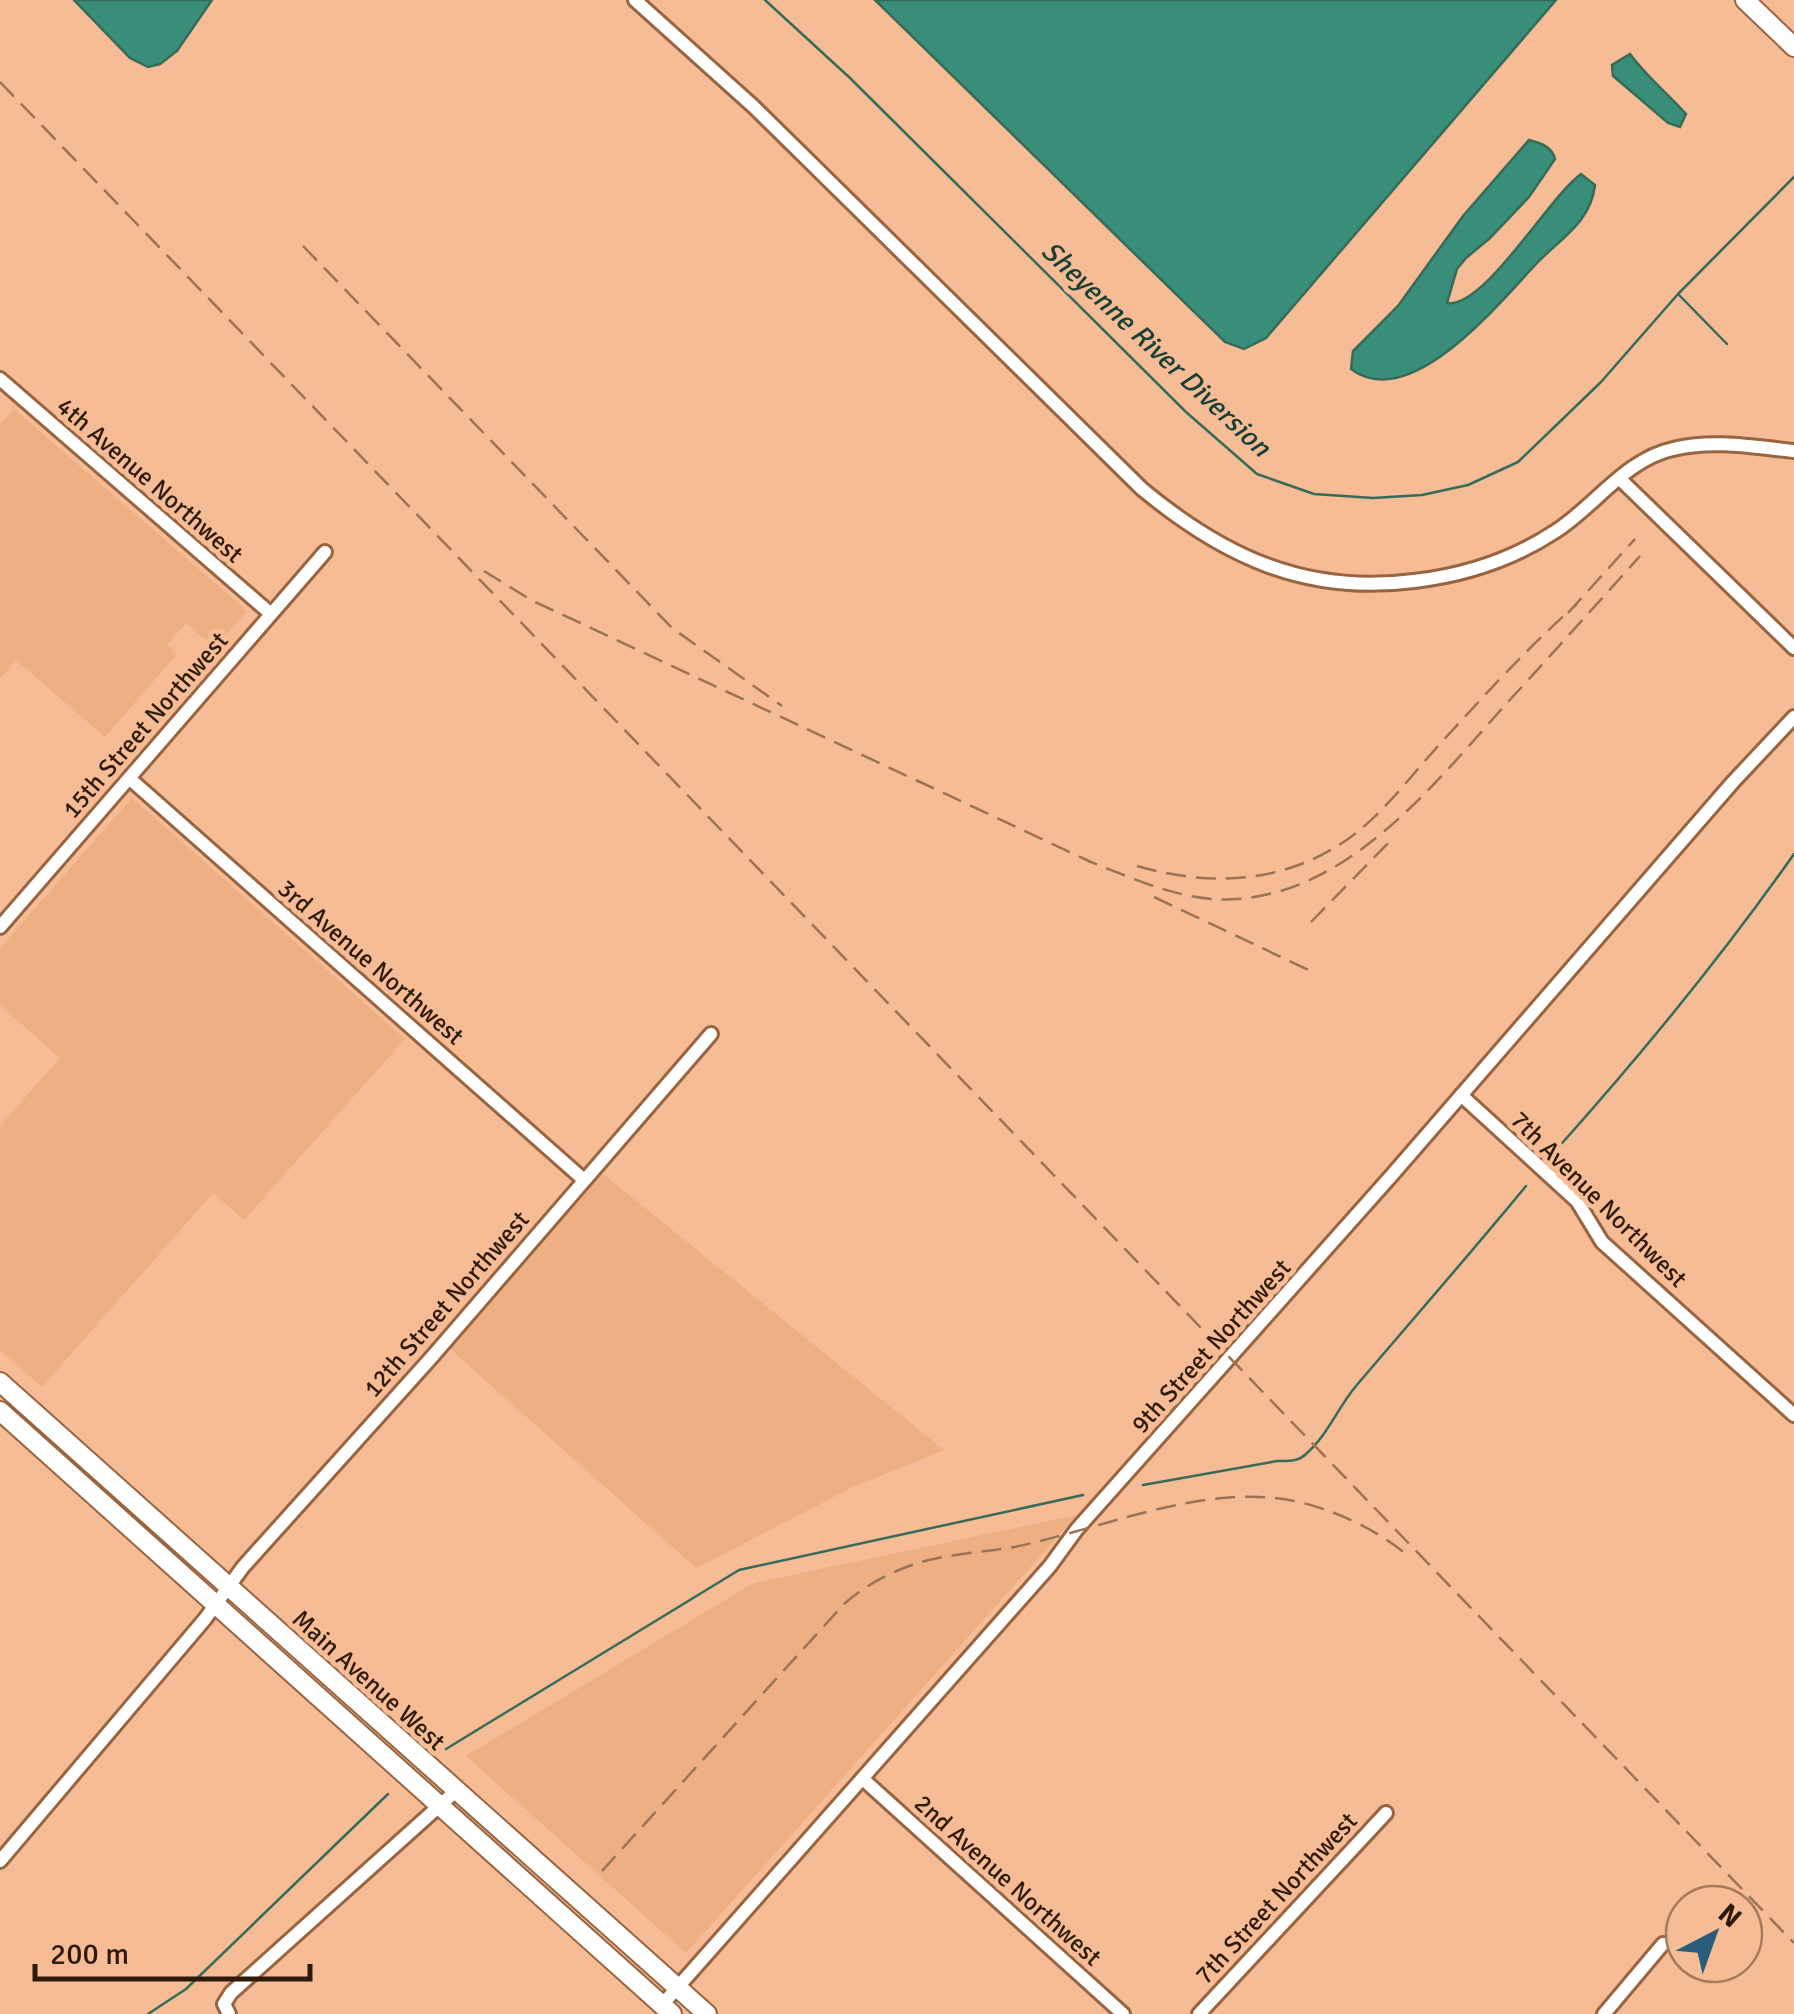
<svg xmlns="http://www.w3.org/2000/svg" width="1794" height="2014" viewBox="0 0 1794 2014" font-family="Signika,sans-serif">
<style>
.built{fill:#eeaf83}
.water{fill:#398e7a;stroke:#366b58;stroke-width:2.5}
.lines{fill:none;stroke-linecap:round;stroke-linejoin:round}
.stream{stroke:#366b58;stroke-width:2.5}
.minor-casing{stroke:#986540;stroke-width:18}
.major-casing{stroke:#986540;stroke-width:22}
.minor{stroke:#fff;stroke-width:12}
.major{stroke:#fff;stroke-width:18}
.rail{stroke:#9b7356;stroke-width:2.5;stroke-dasharray:20 10;stroke-linecap:butt}
.labels{text-anchor:middle;dominant-baseline:central;stroke-width:10;stroke-linejoin:round;paint-order:stroke}
.street-label{font-size:25px;fill:#2e1a0a;stroke:#f5bc95}
.water-label{font-size:28px;font-style:italic;fill:#194037;stroke:#f5bc95}
</style>
<rect width="100%" height="100%" fill="#f5bc95"/>
<path class="built" d="M14 409 247 611 215 648 186 623 167 645 177 654 105 737 16 660 0 679V424Z
M132 798 405 1039 244 1220 213 1193 42 1387 0 1350V1126L60 1058 0 1005V948Z
M603 1174 944 1450 851 1488 696 1568 449 1348Z
M1077 1515 686 1953 466 1756 754 1583Z"/>
<path class="water" d="M74 0H212L177 51 160 64 148 67 130 58Z
M875 0H1556L1266 338 1244 349 1225 342Z
M1630 54C1647 77 1666 92 1686 114L1680 127 1668 123 1613 76 1612 65Z
M1529 140C1541 143 1552 147 1555 159L1529 197 1490 238 1466 258 1457 269 1447 303C1484 309 1549 197 1581 174L1595 185C1591 222 1560 239 1537 263 1501 301 1411 414 1351 369L1353 351 1398 306 1463 216Z"/>
<g class="lines">
<path class="stream" d="M765 0 850 78 1186 412 1257 474 1314 494 1373 498 1422 495 1468 485 1518 462 1601 382 1678 294 1794 177
M1679 295 1727 344
M1556 1150C1641 1055 1721 958 1794 854
M1143 1485 1277 1461C1288 1461 1298 1462 1306 1454 1328 1435 1338 1407 1356 1386 1413 1319 1470 1254 1526 1186
M446 1749 739 1570 1083 1495
M148 2014 186 1989 388 1794"/>
<g class="minor-casing">
<path id="minor" d="M635 0 754 107 1142 489C1224 557 1306 595 1414 581 1466 575 1512 560 1556 531 1595 506 1626 459 1673 449 1712 439 1755 447 1794 451
M0 379 271 614
M1620 479 1794 648
M129 778 584 1180
M0 927 325 552
M1461 1095 1577 1201 1602 1242 1794 1415
M864 1780 1123 2014
M0 1861 205 1619 243 1567 431 1358 711 1034
M662 2005 1050 1566 1077 1529 1392 1175 1733 782 1794 717
M229 2014 224 2004 231 1993 457 1790
M1199 2014 1386 1813
M1604 2014 1663 1944"/>
</g>
<g class="major-casing">
<path id="major" d="M1745 0 1794 47
M0 1382 707 2014
M0 1411 672 2014"/>
</g>
<use href="#minor" class="minor"/>
<use href="#major" class="major"/>
<path class="rail" d="M0 82 1794 1943
M303 246 672 628 782 706
M484 571 531 600 1091 862C1137 880 1186 903 1237 899 1352 891 1436 782 1507 703 1552 654 1596 605 1640 556
M1568 613 1635 539
M1137 866C1210 887 1284 884 1348 839 1382 815 1410 777 1438 746 1483 697 1527 648 1577 604
M1154 897 1315 973
M1311 922 1394 837
M602 1871 844 1604C863 1587 885 1575 909 1566 942 1554 979 1553 1014 1547 1097 1530 1189 1489 1275 1498 1321 1503 1370 1525 1406 1554"/>
</g>
<g class="labels">
<g class="street-label">
<text transform="translate(150 480) rotate(41)">4th Avenue Northwest</text>
<text transform="translate(145 725) rotate(-49)">15th Street Northwest</text>
<text transform="translate(371 962) rotate(41)">3rd Avenue Northwest</text>
<text transform="translate(1599 1199) rotate(45)">7th Avenue Northwest</text>
<text transform="translate(446 1304) rotate(-49)">12th Street Northwest</text>
<text transform="translate(1211 1346) rotate(-48)">9th Street Northwest</text>
<text transform="translate(369 1680) rotate(42)">Main Avenue West</text>
<text transform="translate(1008 1880) rotate(42)">2nd Avenue Northwest</text>
<text transform="translate(1276 1898) rotate(-47)">7th Street Northwest</text>
</g>
<g class="water-label">
<text transform="translate(1156 349) rotate(43)">Sheyenne River Diversion</text>
</g>
</g>
<g transform="translate(1714 1934) rotate(41)"><circle r="48" fill="#f5bc95" stroke="#a57b5d" stroke-width="2.5"/>
<path d="M0-8L18 38L0 25L-18 38Z" fill="#295c79"/>
<text y="-15" font-size="28" font-weight="bold" text-anchor="middle" fill="#2e1a0a">N</text>
</g>
<path d="M35 1964v15h275v-15" fill="none" stroke="#2e1a0a" stroke-width="5"/>
<text x="50" y="1964" font-size="30" fill="#2e1a0a" stroke="#f5bc95" stroke-width="8" paint-order="stroke">200 m</text>
</svg>
